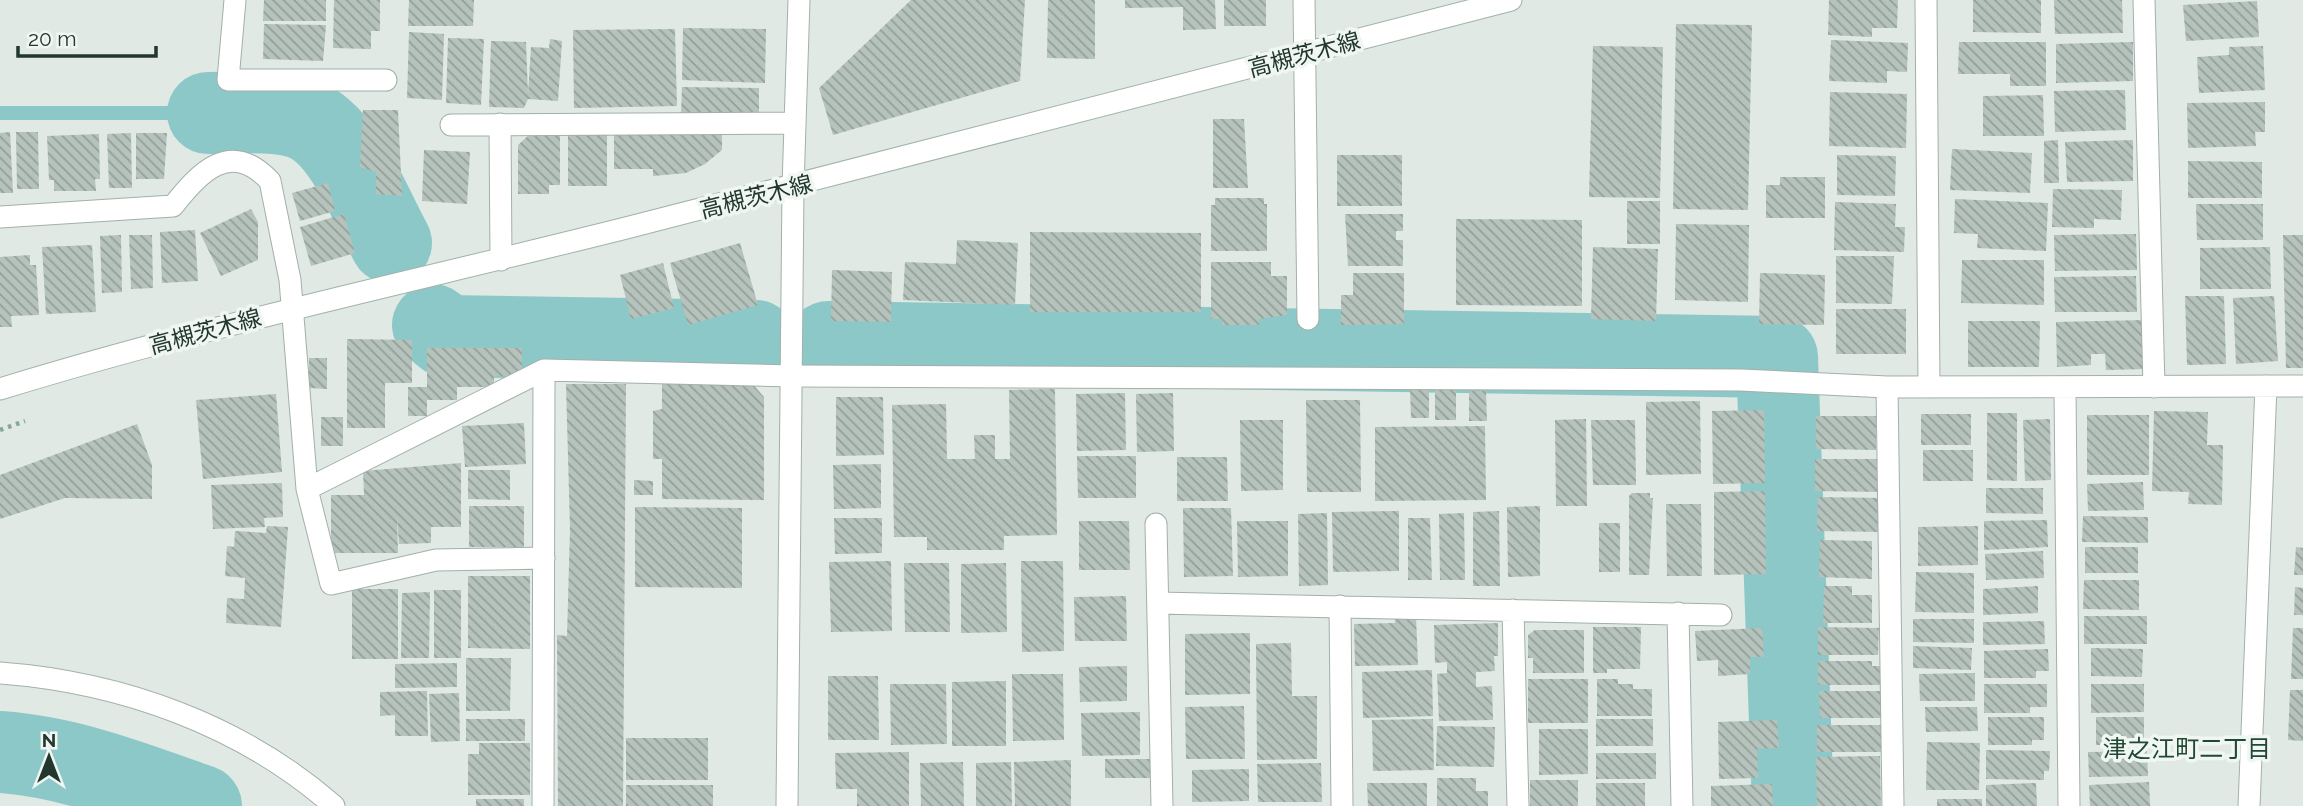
<svg xmlns="http://www.w3.org/2000/svg" width="2303" height="806" viewBox="0 0 2303 806" font-family="Raleway,'Noto Sans JP',sans-serif">
<style>
.lines{fill:none;stroke-linecap:round;stroke-linejoin:round}
.stream{stroke:#8dc8c8;stroke-width:14}
.river{stroke:#8dc8c8;stroke-width:82}
.building{fill:url(#building-back-hatch)}
.minor-casing{stroke:#a3b0a9;stroke-width:23}
.tertiary-casing{stroke:#a3b0a9;stroke-width:23}
.secondary-casing{stroke:#a0b3a9;stroke-width:23}
.path{stroke:#84a997;stroke-width:4.5;stroke-dasharray:3.5 5;stroke-linecap:butt}
.minor{stroke:#fff;stroke-width:21}
.tertiary{stroke:#fff;stroke-width:21}
.secondary{stroke:#fff;stroke-width:21}
.labels{text-anchor:middle;dominant-baseline:central;stroke-width:7;stroke-linejoin:round;paint-order:stroke}
.street-label{font-size:23px;fill:#22372e;stroke:#f0f6f2}
.neighbourhood-label{font-size:24px;fill:#214737;stroke:#f0f6f2}
</style>
<defs>
<pattern id="building-back-hatch" width="6" height="6" patternUnits="userSpaceOnUse" patternTransform="scale(1.75)"><rect width="6" height="6" fill="#b5c3bc"/><path d="M-1 5l2 2M0 0l6 6M5-1l2 2" fill="none" stroke="#939f99"/></pattern>
</defs>
<rect width="100%" height="100%" fill="#e0e9e3"/>
<g class="lines">
<path class="stream" d="M0 113H208"/>
<path class="river" d="M208 113C239 113 283 108 310 122 347 142 371 207 391 243
M433 325 446 336 756 341
M828 342 1777 357 1793 806
M0 752C70 757 136 783 201 806"/>
</g>
<path class="building" d="M264 0H326V21H263Z
M334 0H380V31H371V49L333 48Z
M409 0H474L473 26H408Z
M911 0H1025L1020 81 833 135 819 88Z
M1048 0H1095V59L1047 58Z
M1125 0H1215L1216 29 1183 30V7L1125 8Z
M1224 0H1266V26H1224Z
M1829 0H1898L1897 28H1872V37L1828 35Z
M1973 0H2041V33L1973 32Z
M2054 0H2122L2123 33 2055 34Z
M2257 1 2259 37 2186 41 2183 5Z
M264 24 326 25 323 61 263 59Z
M1676 24 1752 25 1748 210 1673 209Z
M683 28 766 29 765 83 682 80Z
M675 29 677 106 574 108 573 30Z
M409 32 444 34 442 100 407 98Z
M448 38 484 39 481 105 446 103Z
M550 39 562 41 558 101 528 99 524 108 489 107 491 41 526 42 528 94 531 47 549 48Z
M1831 40 1908 43 1907 72 1887 71V83L1829 81Z
M1959 42H2046V86H2010V74H1958Z
M2133 42V81L2056 83V44Z
M1593 46 1663 47 1660 198 1589 197Z
M2263 46 2265 90 2199 93 2197 57 2229 55V47Z
M682 87 759 88V114L681 113Z
M2125 90 2126 130 2055 132 2054 91Z
M1830 92 1907 94 1906 148 1829 146Z
M2043 95 2044 136H1983V96Z
M2265 102V132H2255L2256 146 2188 148 2187 103Z
M363 110H398L402 196 376 194V172L360 167Z
M1213 119H1244L1248 188H1213Z
M10 132 13 193H0V133Z
M16 132H38L39 189H17Z
M131 133 132 188H109L107 134Z
M136 133H167L164 179H136Z
M531 133H560V185H549V194H518V145Z
M568 133H607V186H568Z
M99 134 100 179H95L96 191H54V180H49L47 136Z
M614 135H722V150L705 164 686 173 653 176V169H614Z
M2058 140 2059 183H2044V141Z
M2133 140V181L2067 182 2065 142Z
M1952 149 2032 153 2030 193 1950 190Z
M424 150 470 152 467 204 422 201Z
M1337 155H1402V206H1337Z
M1837 155 1896 156 1895 196 1837 195Z
M2188 161 2262 162V198H2188Z
M1780 177H1825V218H1766V185H1780Z
M328 183 335 211 300 221 292 193Z
M2053 189 2122 190 2121 220 2094 219V228L2052 227Z
M1215 198H1264V204H1267V251H1211V205H1215Z
M1955 199 2048 203 2046 251 1977 248 1978 234 1954 233Z
M1627 201H1660V244H1627Z
M1835 202 1896 204 1895 227H1905L1904 252 1834 250Z
M2196 204H2263V240H2197Z
M251 209 258 222V260L221 276 200 233Z
M344 214 355 253 311 266 300 227Z
M1345 214H1403V231H1396V240H1403V266H1348Z
M1456 219 1582 220V306L1456 305Z
M1676 224 1749 225 1748 302 1675 300Z
M195 230 198 281 162 283 160 232Z
M1030 232 1201 233V312H1030Z
M2136 234 2137 270 2055 271 2054 235Z
M121 235 122 292 102 293 100 236Z
M129 235H152L153 288 131 289Z
M2283 235H2303V368H2286Z
M957 240 1018 243 1015 305 903 300 905 262 956 264Z
M740 243 758 305 688 325 670 263Z
M92 245 96 312 46 314 42 247Z
M1593 247 1658 249 1656 321 1591 319Z
M2270 247 2271 289H2200V248Z
M30 255V265H36L39 315 11 316 12 327H0V257Z
M1836 256H1894L1892 304 1836 303Z
M1962 260H2044V305L1961 303Z
M1211 262H1271V276H1287V315L1259 319V325H1222V319H1211Z
M663 263 674 308 631 319 620 275Z
M832 270 892 272 891 322 831 321Z
M1353 273H1404V324L1341 325V295H1353Z
M1760 273 1825 275 1824 325 1759 324Z
M2136 276 2137 312H2055L2054 277Z
M2185 296H2224L2226 364 2187 365Z
M2274 296 2278 361 2236 364 2233 298Z
M1836 309H1906V354H1836Z
M2145 320 2146 369 2106 370 2105 354H2091V365L2057 367 2056 322Z
M1968 321H2040L2039 367H1968Z
M347 339 412 340V383H385V428H347Z
M427 348H522V377L494 376V387H457V400H427V416H408V387H427Z
M309 358H327V389L309 388Z
M750 381 764 397V500L662 499V459H653V411L662 409V383Z
M566 384H626L623 806H558L557 635 567 636 570 529Z
M1410 387H1429V418H1411Z
M1435 387H1456V420H1435Z
M1055 389 1057 535 1004 536V550H927V537H894L892 405 946 404 947 459H975L974 435H995V459H1010L1009 390Z
M1469 391H1486L1487 421H1469Z
M1125 393 1126 450 1077 451 1076 394Z
M1173 393 1174 451 1137 452 1136 394Z
M276 394 282 472 203 479 196 400Z
M836 397H883L884 455 836 456Z
M1306 400H1360L1361 492H1307Z
M1700 401 1701 474 1646 475V402Z
M1764 410 1765 483 1713 484 1712 411Z
M2154 411 2208 412 2207 445H2223L2222 505 2188 504 2189 492 2152 491Z
M1987 413H2017V481L1987 480Z
M1921 414H1971V445H1921Z
M2087 415H2149V475H2087Z
M1816 416H1876V450L1816 449Z
M321 417H343V446H321Z
M1586 419 1587 506H1556L1555 420Z
M2050 419 2051 480 2025 481 2023 420Z
M1240 420H1283V490L1241 491Z
M1591 420H1635L1636 485H1593Z
M524 423 526 464 465 467 462 426Z
M137 424 152 465V499L65 498 0 519V475Z
M1485 426 1486 500 1375 501V427Z
M1923 450H1973V481H1923Z
M1077 456H1136V498H1078Z
M1177 457H1227L1228 501H1177Z
M1815 459H1880V492L1815 491Z
M461 463V527H431V543L399 544 397 517 398 553H331V495H364L363 471Z
M881 464V508L834 509 833 465Z
M468 470H510V500L468 499Z
M634 480 653 481V495H634Z
M2143 482 2144 510 2088 511 2087 484Z
M282 483 283 517 264 518 265 527 213 529 211 485Z
M1986 488H2043V514L1986 513Z
M1765 491 1766 574 1714 575V492Z
M1632 493H1650V498H1653L1649 575H1629V496Z
M1818 497 1882 498 1881 532 1817 531Z
M1666 504H1701L1702 576H1667Z
M469 506H524V547H469Z
M1540 506V576L1508 577 1507 507Z
M635 507 742 508V588L635 587Z
M1183 508H1231L1233 576 1184 577Z
M1399 511V571L1333 572 1332 512Z
M1499 511 1500 586H1473V512Z
M1327 513 1328 585 1299 586 1298 514Z
M1464 513 1465 580H1440L1439 514Z
M2083 516 2148 517V543L2082 542Z
M834 518H882V553L835 554Z
M1408 518H1430L1432 580H1408Z
M2047 520 2048 547 1984 550V521Z
M1079 521H1129L1130 570H1079Z
M1237 521H1288V576L1238 577Z
M1599 523H1620V572H1599Z
M267 526 288 527 281 627 226 623 227 598 244 599 245 578 225 576 227 546 234 547 235 531 266 533Z
M1978 526V565L1918 566V527Z
M1820 540 1872 541V579L1819 577Z
M2085 547H2138V573H2085Z
M2296 547 2303 548V575H2294Z
M2043 551 2044 578 1986 580 1985 554Z
M891 561 892 631 831 632 829 562Z
M1021 561H1063L1064 651 1022 652Z
M904 563H949L950 632H905Z
M1006 563 1007 632 961 633V564Z
M1916 572 1974 573V613L1915 612Z
M468 576H530V649L468 648Z
M2084 580H2139V610L2083 609Z
M1824 586H1852V595H1872V623H1823Z
M2038 586V613L1983 615V589Z
M2295 587 2303 588V615H2294Z
M352 589H398V659H352Z
M434 590H461V658H434Z
M430 592 429 658H401L402 593Z
M1126 596 1127 641H1075L1074 597Z
M1395 616H1416L1418 665 1355 666 1354 624 1395 623Z
M2084 616H2147V644H2084Z
M1913 619H1974V643L1913 642Z
M2044 621 2045 644 1983 645V622Z
M1498 623V656H1494L1495 671 1476 672V687L1492 686 1493 720 1439 721 1437 674 1447 673V662L1435 663 1434 625Z
M1593 627H1641L1640 669H1607V673H1593Z
M1818 627 1879 628 1878 655H1818Z
M1762 628 1764 657H1750V674L1718 676V660L1697 661 1695 631Z
M2293 628H2303V679H2291Z
M1535 630H1584V673H1533V658H1528V635Z
M1250 633V694L1185 695V634Z
M1291 643 1292 696H1317V759L1257 760 1256 644Z
M1913 646 1972 648 1971 670 1913 668Z
M2091 648 2143 649 2142 677 2091 676Z
M2048 649 2049 671H2036V678H1984V651Z
M466 658H511L510 711H466Z
M1818 661H1872V666H1882V685H1818Z
M457 663V687L395 688V664Z
M1127 666V701L1080 702 1079 667Z
M1432 670 1433 716 1363 718 1362 672Z
M1975 673V701H1920L1919 674Z
M1012 674H1063L1064 740 1013 741Z
M828 676H878L879 740H828Z
M1528 679H1588V723H1528Z
M1597 679H1618V684H1633V689H1652V716H1597Z
M1006 681V746H952V682Z
M890 684H946L947 744 891 745Z
M1984 684H2047V707H2030V713H1984Z
M2091 684H2144V712L2091 713Z
M2290 690H2303V741L2288 740Z
M427 691 428 736H395V715L380 716V692Z
M1819 691H1884V718H1820Z
M459 693 460 741 431 742 429 694Z
M1244 706 1245 759H1186L1185 707Z
M1925 707H1977L1978 731 1926 732Z
M1140 712V755L1082 756 1081 713Z
M1988 717H2044V740H2032V745H1988Z
M2096 717H2144V745H2096Z
M466 719H525V741H466Z
M1433 719 1434 770 1373 771 1372 720Z
M1596 719H1653V746H1596Z
M1777 720 1779 748 1757 749 1758 778 1719 779 1718 722Z
M1817 725H1884V752H1817Z
M1437 726 1495 727 1494 767 1436 766Z
M1539 729H1588V774L1539 775Z
M626 738H708V780H626Z
M1927 742 1980 743 1979 790H1926Z
M479 743H530V795H468V754H479Z
M1986 750 2050 751 2049 771H2044V780L1986 779Z
M2147 751 2148 776 2089 777 2088 752Z
M909 752V806H857V789H836L835 753Z
M1596 753H1656V779H1596Z
M1880 756 1881 806H1817L1816 757Z
M1105 759H1150V778H1105Z
M1071 760V806H1015L1014 762Z
M963 762 964 806H921L920 763Z
M1011 762 1012 806H976V763Z
M1321 763 1322 802H1258L1257 764Z
M1249 769V801L1192 802V770Z
M1437 778H1476V791H1488V806H1437Z
M1530 780H1578V806H1530Z
M2149 782 2150 806H2090L2089 785Z
M1367 783H1427V806H1368Z
M1596 783H1645V806H1596Z
M2036 783 2037 806H1986V785Z
M1772 784 1773 806H1711V786Z
M626 785H713V806H626Z
M476 799H524V806H476Z
M1937 799H1982V806H1937Z"/>
<g class="lines">
<g class="minor-casing">
<path id="minor" d="M235 0 228 80H386
M1304 0 1308 319
M1926 0 1929 387
M2144 0 2154 387
M500 124 501 260
M451 125 793 123
M793 187 799 0
M0 217 173 206C200 172 230 139 270 181L290 280 307 489 331 584 436 560 544 558
M1887 387 1893 806
M2065 388 2069 806
M307 489 544 370 793 376 1741 380 1887 387 2303 386
M1156 524 1162 806
M1158 603 1721 615
M1340 606 1342 806
M1513 610 1518 806
M1678 613 1682 806
M0 673C121 682 242 725 334 806
M543 806 544 370
M2249 806 2266 386"/>
</g>
<g class="tertiary-casing">
<path id="tertiary" d="M787 806 793 187"/>
</g>
<g class="secondary-casing">
<path id="secondary" d="M0 389C208 325 420 280 630 227 924 154 1217 76 1511 0"/>
</g>
<path class="path" d="M0 430 25 421"/>
<use href="#minor" class="minor"/>
<use href="#tertiary" class="tertiary"/>
<use href="#secondary" class="secondary"/>
</g>
<g class="labels">
<g class="street-label">
<text transform="translate(1304 54) rotate(-15)">高槻茨木線</text>
<text transform="translate(756 196) rotate(-14)">高槻茨木線</text>
<text transform="translate(205 331) rotate(-15)">高槻茨木線</text>
</g>
<g class="neighbourhood-label">
<text x="2187" y="748">津之江町二丁目</text>
</g>
</g>
<g transform="translate(49 757)" stroke="#f0f6f2" stroke-width="5" paint-order="stroke">
<path d="M0-5L12 26L0 18L-12 26Z" fill="#22372e"/>
<text y="-10" font-size="19" font-weight="bold" text-anchor="middle" fill="#22372e">N</text>
</g>
<path d="M18 46v10h138v-10" fill="none" stroke="#22372e" stroke-width="3.5"/>
<text x="28" y="46" font-size="21" fill="#22372e" stroke="#f0f6f2" stroke-width="5" paint-order="stroke">20 m</text>
</svg>
